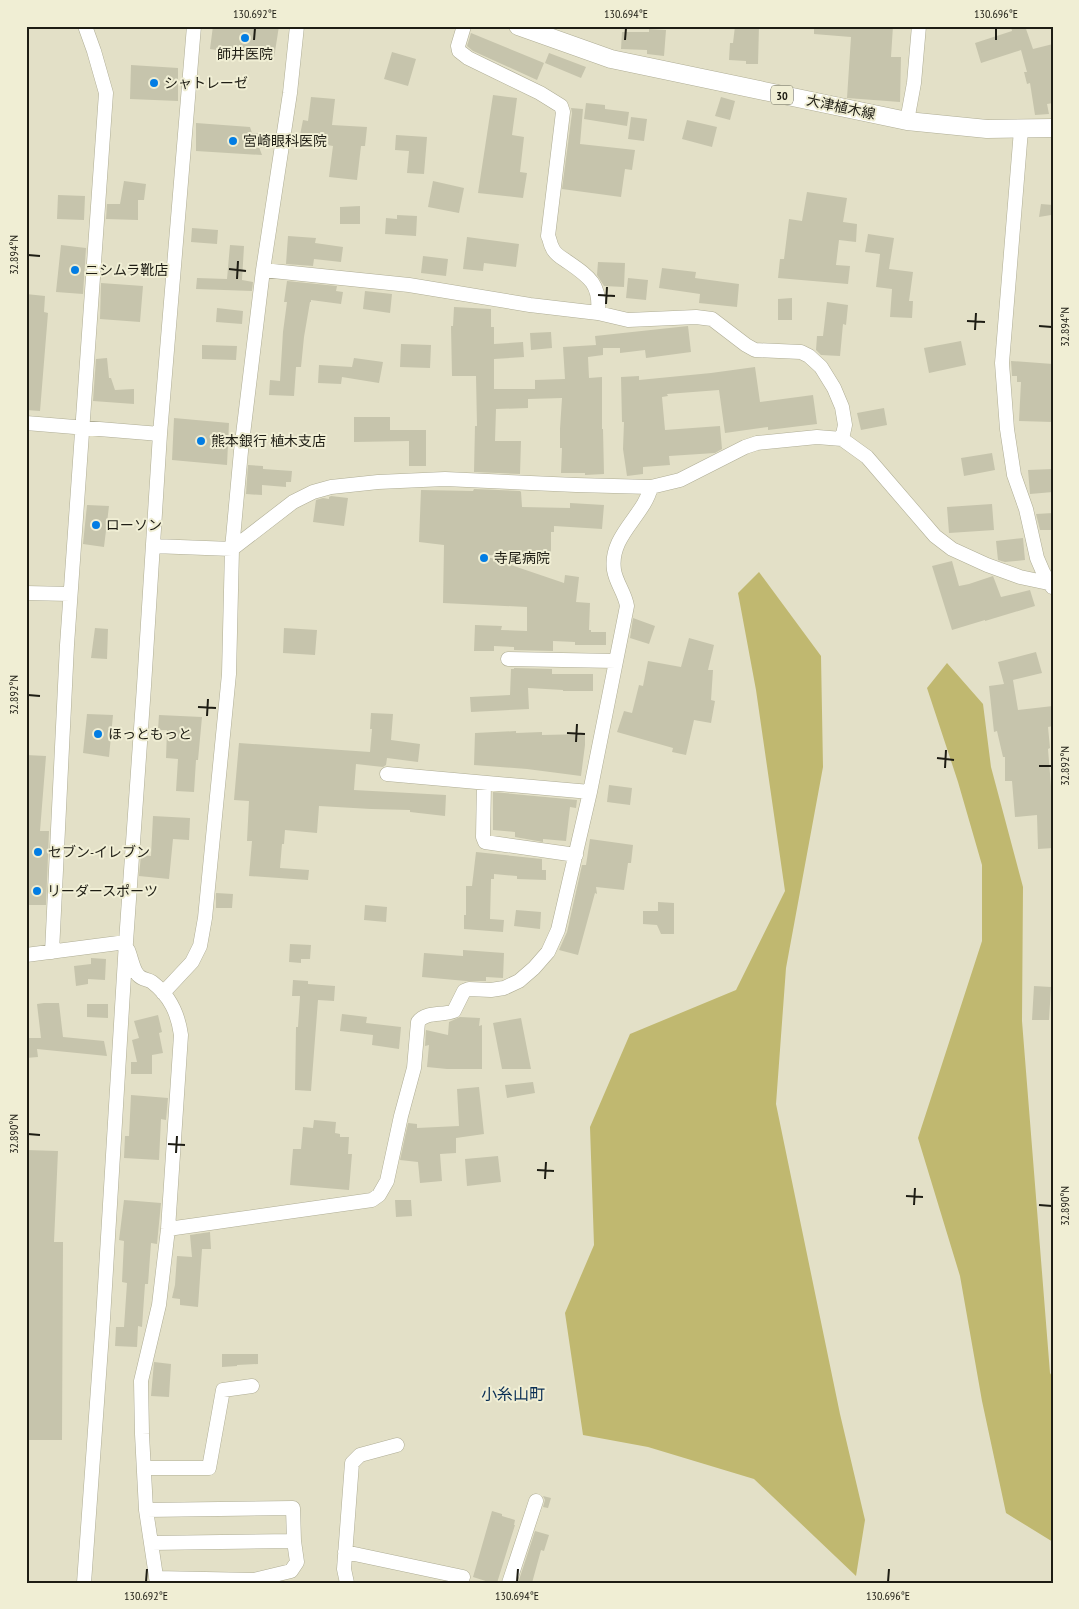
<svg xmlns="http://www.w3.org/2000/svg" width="1079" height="1609" viewBox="0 0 1079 1609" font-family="'PT Sans Narrow','Noto Sans JP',sans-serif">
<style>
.green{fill:#c0b870}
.building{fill:#c6c4ac}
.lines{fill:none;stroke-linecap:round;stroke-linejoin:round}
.minor-casing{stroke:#afad95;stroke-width:15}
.major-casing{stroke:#afad95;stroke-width:19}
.minor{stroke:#fff;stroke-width:14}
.major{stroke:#fff;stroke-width:18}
.ticks{fill:none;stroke:#1e1d14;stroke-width:2}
.poi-dot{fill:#027de4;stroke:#f0eed4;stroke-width:2}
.labels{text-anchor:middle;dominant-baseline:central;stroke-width:4;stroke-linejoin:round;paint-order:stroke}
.shield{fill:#f0eed4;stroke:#5d5c4e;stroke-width:1}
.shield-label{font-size:12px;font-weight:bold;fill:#1e1d14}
.poi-label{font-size:14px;fill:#1e1d14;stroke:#f0eed4;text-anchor:start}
.street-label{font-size:14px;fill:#1e1d14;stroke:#f0eed4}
.quarter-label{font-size:16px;fill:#092e54;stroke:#f0eed4}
.neatline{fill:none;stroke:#1e1d14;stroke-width:2}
.ticks-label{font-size:12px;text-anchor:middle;fill:#1e1d14}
</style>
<rect width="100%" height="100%" fill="#e3e0c7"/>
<path class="green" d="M759 572 821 656 823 767 786 968 776 1104 840 1414 865 1520 856 1576 754 1479 648 1447 583 1435 565 1313 594 1245 590 1127 630 1034 736 990 785 891 756 690 738 593Z
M947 663 983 704 991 767 1023 887 1022 1021 1050 1373 1053 1378V1542L1006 1513 982 1401 960 1276 918 1138 982 941V865L958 782 927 688Z"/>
<path class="building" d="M213 26H279L274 58 210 49Z
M735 26H759L758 64H746V61L729 60 730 43H733Z
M814 26H893L891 57H901L900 102 847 98 851 37 814 34Z
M1011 26H1025L1033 49 1053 44V103L1047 104 1049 114 1035 115 1030 83 1027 84 1024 72H1027L1021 50 981 63 975 43 1012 31Z
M649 29 666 30 664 56 647 54V50L621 49 622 32H649Z
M471 33 544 63 537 80 473 51 467 46Z
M392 52 416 59 408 86 384 79Z
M549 53 586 67 581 78 545 63Z
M131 65 178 68V101L130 99Z
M493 95 517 98 512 135 524 137 520 172 527 173 523 198 478 193Z
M311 97 335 99 332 125 367 127 365 146H361L357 180 329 177 333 146 299 140 303 120 308 121Z
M721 97 735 101 730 120 715 116Z
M586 103 605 105V109L629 112 627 126 584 119Z
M571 108 583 109 580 144 635 150 632 170 625 169 621 197 562 189 572 113Z
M631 117 647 119 644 141 628 139Z
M687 120 717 127 712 147 682 139Z
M196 123 250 127 252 133 269 134 271 148 259 147 262 155 196 151Z
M396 135 427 137 424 174 407 173 409 151 395 150Z
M124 181 146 184 144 200H138V220L106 219 107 204H120Z
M433 181 464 188 459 213 428 207Z
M807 192 847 198 843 222 857 224 856 242 839 240 836 265 850 266 848 284 778 278 780 259H784L789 219 802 221Z
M58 195 85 196 84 220 57 219Z
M1041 204 1053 205 1051 215 1039 217Z
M360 206V224H340V207Z
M397 215 417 216 416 236 385 234 386 218 397 219Z
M192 228 218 230 217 244 191 242Z
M868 234 894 238 889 269 913 272 909 301H913L912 318 890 317 892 289 876 287 880 254 865 252Z
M288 236 316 238 315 243 343 247 341 262 314 259 313 266 286 264Z
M467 237 519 244 516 267 484 263 483 271 463 269Z
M61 245 86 248 83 294 56 292Z
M230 245 244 246 242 280 253 282 252 291 196 289 197 278 227 279Z
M423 256 448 259 446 276 421 273Z
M598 262 625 263 624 287 604 286 597 275Z
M662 268 696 272 695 278 739 284 737 307 699 303 700 294 659 288Z
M628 278 648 280 646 300 626 298Z
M287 281 337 286 336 291 343 292 341 304 311 300V302H310L304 337 301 367H296L294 396 269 395 270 380 280 381 283 332 287 302H284Z
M101 283 143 286 140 322 100 319Z
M365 291 392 294 390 313 363 309Z
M26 294 45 296 44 312 48 313 40 411 26 410Z
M792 298V320H778V299Z
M827 302 848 305 846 325 843 324 840 356 821 355 816 350 817 336H823Z
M454 307 491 309V327H494V344L523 342 524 357 494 359V389H535V380L565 379 563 347 596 345 595 336 688 326 691 352 646 358 645 350 620 353V348H603V355L588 357 589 378 602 377V429H603L604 474 585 475V473H561L562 448H560V429L562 398 528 399V408L496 409 495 441H521L520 474 474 472 475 426H477L476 376H452L451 326H453Z
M217 308 243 311 242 324 216 322Z
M551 332 552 348 531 350 530 333Z
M961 341 966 365 929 373 924 348Z
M401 344 431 345 430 368 400 367Z
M202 345 237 346 236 360 202 359Z
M107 358 109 378H111L115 390 134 389V404L93 401 96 359Z
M354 358 383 362 379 383 342 377 341 384 318 383 319 365 352 367Z
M1011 361 1053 364V422L1019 421 1021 382H1017V376H1012Z
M755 367 760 402 813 395 817 424 768 430V427L725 433 719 390 667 394 668 396 662 397 665 430 720 426 722 449 715 453 669 456 670 465 643 467V474L627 476 623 449 624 422H622L621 377 639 376V380L711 373Z
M884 408 887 425 861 430 857 413Z
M354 417H390V430H426V466H409V441L354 442Z
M174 418 229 423 227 465 172 460Z
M992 453 995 470 964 476 961 458Z
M248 465 263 466V469L292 471 291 482H286V487L262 485V495L246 494Z
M1053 469V492L1030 494 1028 470Z
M474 489 520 491 521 492 522 507 570 508V503L604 505 602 529 554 526V532H551V557L482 555 564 583 565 575 579 577 576 602 590 603 589 630H591V632H606V645H575V642L553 641V651L514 650V647L494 646V651H474L475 625 502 626 501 630 527 631V607L443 603 444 545 419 542 421 490 473 491Z
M331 496 348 498 344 526 313 522 316 500 323 498 329 499V497Z
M992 504 994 530 949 533 947 507Z
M87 505 109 506 104 547 83 544Z
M1053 513V530H1040L1036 514Z
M1023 538 1025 560 1005 562 998 560 996 541Z
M952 561 959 586 969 584 993 576 1001 597 1030 590 1035 606 985 621V620L952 630 932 566Z
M633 618 655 626 649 644 630 638Z
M95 628 108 629 107 659 91 658Z
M284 628 317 630 315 655 283 653Z
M689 638 714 645 708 670H713L711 700 715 701 711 723 694 720 686 755 672 752 673 748 617 732 624 711 632 713 639 685 643 686 648 661 681 667Z
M1036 652 1042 673 1013 680 1018 710 1053 706V726L1048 727 1050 748 1048 749 1051 786H1053V848L1038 849 1037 815 1015 817 1012 781H1005V757H1003L997 731 994 732 989 686 1004 684 998 662Z
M514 668 552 669V674H593V691H563V690L528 688 529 709 471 712 470 697 510 695 511 669H514Z
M371 713 393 714 391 740 420 744 418 762 387 758 386 765 383 767 356 764 354 790 446 795 445 816 410 812V810L371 809 319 806 317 833 285 830 284 844H282L280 868 309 870 308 880 249 876 252 841H247L249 801 234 800 239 743 370 752 372 729H370Z
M87 714 113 715 109 757 83 753Z
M159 715 202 717 198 760H196L194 792 176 791 178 759 166 758 167 730H158Z
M516 731V733L542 732V735L585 734V745L581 776 527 769 474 765 475 733Z
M26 755 46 756 40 831H49L46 905H26Z
M609 785 632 788 630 805 607 802Z
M493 792 577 800 576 808 570 807 566 841 543 839V842L515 837V832L493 830Z
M153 816 190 818 189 840 173 839 169 879 139 876 141 855 151 856Z
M590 839 633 845 631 863H628L624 890 596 887 597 894 595 893 578 955 559 950 567 932 582 865H586Z
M476 852 542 859V870H546V880L517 879V876L494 874V879H491L490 919 504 920 503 932 464 929V915H466V886H472Z
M216 893 233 894 232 908H216Z
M658 902 674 903V934H661L657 925 643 924V911H658Z
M365 905 387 907 386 922 364 920Z
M516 910 541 912 540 929 514 926Z
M290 944 311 945 310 959H301V963L289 962Z
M463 950 504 953 503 978 486 977V981H466L422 977 424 953 463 956Z
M91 958 106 959 105 980 88 979V984L76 986 74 966 91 964Z
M293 980 308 981V984L335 986 334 1001 318 1000 311 1091 295 1090 296 1027H298L300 996H292Z
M1034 986 1051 987 1049 1020H1032Z
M44 1003H59L63 1037 104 1041 107 1056 37 1049 38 1057 26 1058V1038H41L37 1004Z
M87 1004H108V1018L87 1017Z
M342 1014 367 1017 366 1023 401 1027 399 1049 372 1045 373 1035 340 1031Z
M158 1015 162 1032 159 1033 163 1053 152 1055V1074H131V1062H137L132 1040 139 1038 134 1021Z
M460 1017 480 1018 479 1026 482 1025V1069H447L427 1067 429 1045 425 1046 426 1030 448 1035 449 1022Z
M521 1018 531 1069H502L493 1023Z
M533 1082 535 1093 507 1098 505 1085Z
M479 1087 484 1134 456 1138V1153L440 1154 442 1181 420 1183 418 1162 400 1160 408 1123 417 1124V1128L459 1126 457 1089Z
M131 1095 168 1098 166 1120 161 1119 159 1160 124 1158 125 1136H129Z
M314 1120 336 1122 335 1133 340 1134V1137H349L348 1154H352L349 1190 290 1185 293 1149H301L303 1127 313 1128Z
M26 1150 58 1151 54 1242H63L62 1440H28V1422H26V1242H28L29 1218H26Z
M498 1156 501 1182 467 1186 465 1159Z
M124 1200 161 1203 157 1244 151 1243 148 1284H145L142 1327 138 1326 137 1347 115 1346 116 1327H124L127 1283 122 1282 124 1241 119 1240Z
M395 1200H411L412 1216 396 1217Z
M210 1232 211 1249H202L198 1307 180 1305V1299L172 1298 175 1285 177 1256 192 1257 190 1235Z
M222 1354H258V1364L237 1365V1366L222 1367Z
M154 1362 171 1364 169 1397 151 1396Z
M543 1496 551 1498 548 1508 543 1507 545 1500Z
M492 1511 502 1514V1516L515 1520 514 1525H515L497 1583H492L473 1577Z
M535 1531 549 1535 544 1551 541 1550 532 1583H518Z"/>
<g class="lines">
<g class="minor-casing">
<path id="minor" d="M464 26 458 46 459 51 468 58 540 93 561 106 563 112 548 236C550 239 550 244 552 247 554 253 560 257 565 260 588 276 601 283 598 313
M907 121 914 83 919 26
M1017 129 1021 130 1002 363 1007 429 1014 475 1026 509 1037 558 1043 572 1052 587
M263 270 409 285 530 305 598 313 628 320 696 317 712 319 746 345 755 350 801 352 809 356 821 367 834 388 842 407 845 425 842 439
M26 423 160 434
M153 546 232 549 293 502 313 492 331 487 378 482 445 479 576 485 651 487 680 480 745 447 757 443 817 437 842 439 867 457 935 536 952 549 987 565 1020 577 1053 584
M26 593 70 594
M508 659 616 661
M387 774 590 792
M484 783 483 837 485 842 576 855
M128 950C131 957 133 970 138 975 142 980 148 979 152 982 170 996 178 1013 181 1035L168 1229 159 1305 141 1381 142 1434 146 1510 157 1583
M52 952 67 645 106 93 94 51 85 26
M26 955 126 942
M163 993 192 962 200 946 205 918 229 674 232 549 241 451 263 270 290 93 297 26
M168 1229 372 1200 379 1195 387 1181 401 1116 414 1068 418 1022C426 1011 443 1016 454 1011L464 991 469 989 491 990 504 988 519 981 534 968 548 952 558 930 590 792 627 606C625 593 616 583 614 570 609 536 644 516 651 487
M144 1468H209L223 1390 252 1386
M146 1510 293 1508 294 1541 151 1543
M345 1552 463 1577
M156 1578 254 1580 291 1571 297 1562 294 1541
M84 1583 103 1319 126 942 144 686 160 434 194 26
M347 1583 344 1569 352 1463 360 1455 397 1445
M509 1583 536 1501"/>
</g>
<g class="major-casing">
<path id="major" d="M518 26 611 59 907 121 987 129 1053 128"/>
</g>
<use href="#minor" class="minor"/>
<use href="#major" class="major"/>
</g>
<path class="ticks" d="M254 40 255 28M625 40 626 28M996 40V28M28 255 40 256M229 269 246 271M237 279 238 261M598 295 615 296M606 304 607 287M967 321 985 322M1039 326 1052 327M975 330 976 313M28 695 40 696M198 707 216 708M207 716 208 699M567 733 585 734M576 742 577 724M937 758 954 760M1039 766H1052M945 768 946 750M28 1134 40 1135M168 1144 185 1145M176 1153 177 1136M537 1170 554 1171M545 1179 546 1162M906 1196 923 1197M914 1205 915 1188M1039 1205 1052 1206M146 1582 147 1569M517 1582 518 1569M888 1582 889 1569"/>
<g class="poi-dot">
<circle cx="245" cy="38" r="5"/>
<circle cx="154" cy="83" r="5"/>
<circle cx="233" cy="141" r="5"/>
<circle cx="75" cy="270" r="5"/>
<circle cx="201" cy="441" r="5"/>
<circle cx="96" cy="525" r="5"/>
<circle cx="484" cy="558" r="5"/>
<circle cx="98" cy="734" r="5"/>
<circle cx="38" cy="852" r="5"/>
<circle cx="37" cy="891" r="5"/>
</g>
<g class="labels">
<rect class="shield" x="771" y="85.5" width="22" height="19" rx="4"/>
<g class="shield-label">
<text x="782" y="95">30</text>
</g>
<g class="poi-label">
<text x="245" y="54" text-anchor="middle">師井医院</text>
<text x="164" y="83">シャトレーゼ</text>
<text x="243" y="141">宮崎眼科医院</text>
<text x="85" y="270">ニシムラ靴店</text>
<text x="211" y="441">熊本銀行 植木支店</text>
<text x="106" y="525">ローソン</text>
<text x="494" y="558">寺尾病院</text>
<text x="108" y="734">ほっともっと</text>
<text x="48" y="852">セブン-イレブン</text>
<text x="47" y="891">リーダースポーツ</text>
</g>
<g class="street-label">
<text transform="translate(841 107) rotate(12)">大津植木線</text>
</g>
<g class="quarter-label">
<text x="513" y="1394">小糸山町</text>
</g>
</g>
<rect width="1079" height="1609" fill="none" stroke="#f0eed4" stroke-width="55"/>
<rect x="28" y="28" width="1024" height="1554" class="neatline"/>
<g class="ticks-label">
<text x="255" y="18">130.692°E</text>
<text x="626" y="18">130.694°E</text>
<text x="996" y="18">130.696°E</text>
<text transform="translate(14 255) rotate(-90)" y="4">32.894°N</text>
<text transform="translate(1065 327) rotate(-90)" y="4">32.894°N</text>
<text transform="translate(14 695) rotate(-90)" y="4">32.892°N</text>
<text transform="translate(1065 766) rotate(-90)" y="4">32.892°N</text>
<text transform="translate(14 1134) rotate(-90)" y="4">32.890°N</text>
<text transform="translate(1065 1206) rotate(-90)" y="4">32.890°N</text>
<text x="146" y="1600">130.692°E</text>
<text x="517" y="1600">130.694°E</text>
<text x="888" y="1600">130.696°E</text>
</g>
</svg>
